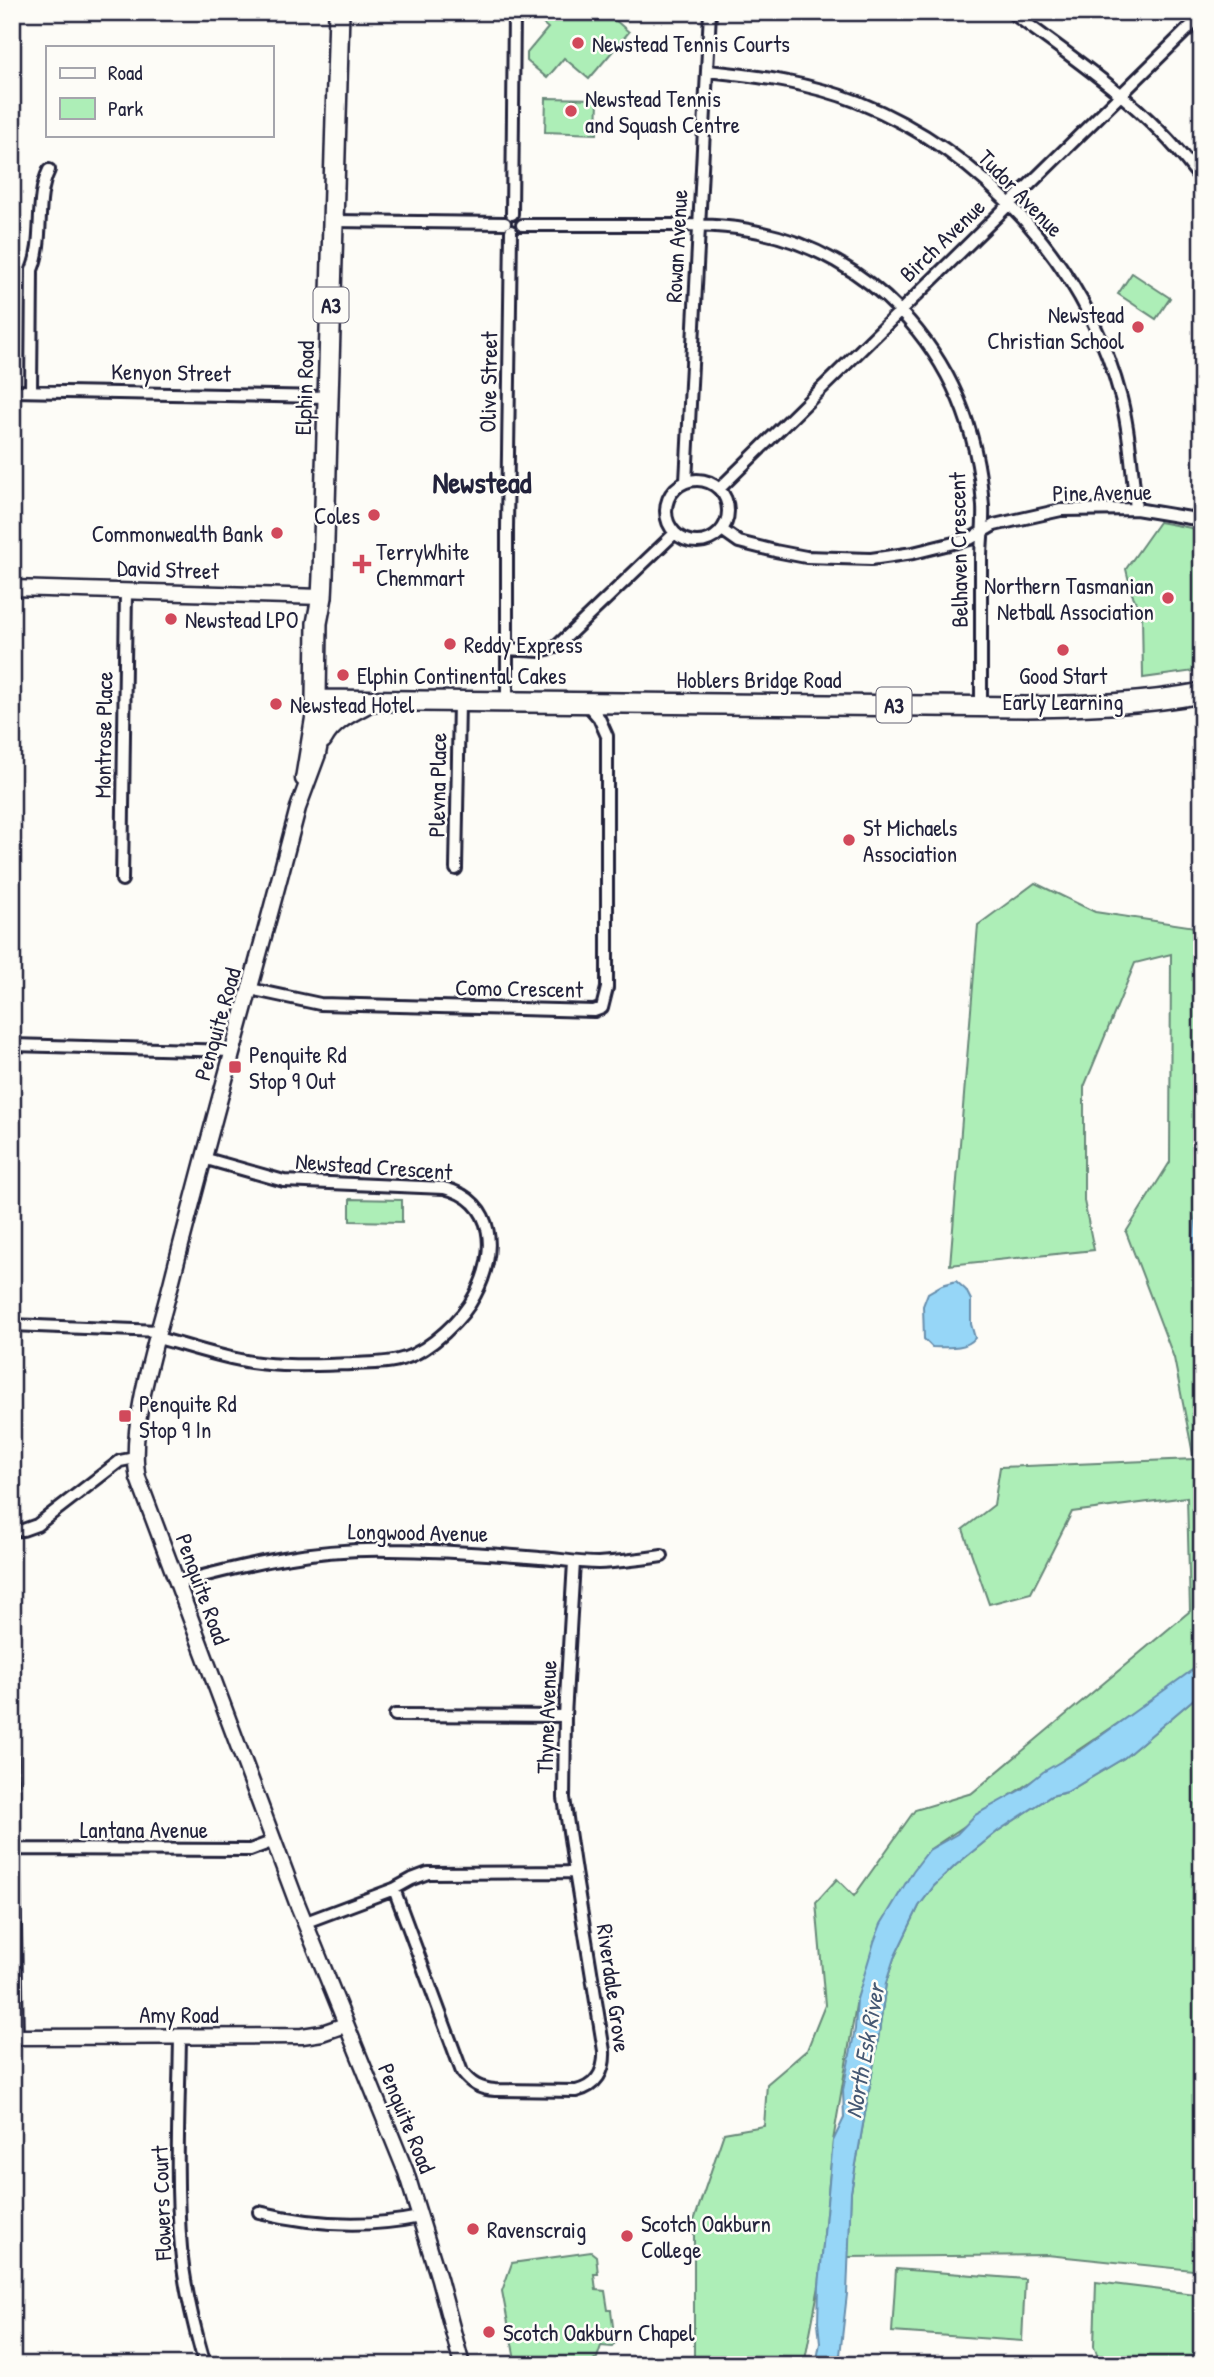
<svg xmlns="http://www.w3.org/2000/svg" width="1214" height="2377" viewBox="0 0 1214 2377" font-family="'Patrick Hand',sans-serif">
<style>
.green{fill:#adeeb7;stroke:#688879;stroke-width:2}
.water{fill:#96d6f7;stroke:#688eac;stroke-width:2}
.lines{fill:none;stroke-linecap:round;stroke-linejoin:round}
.minor-casing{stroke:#22223b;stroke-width:16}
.tertiary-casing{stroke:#22223b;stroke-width:19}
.trunk-casing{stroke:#22223b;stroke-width:24}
.minor{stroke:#fdfcf7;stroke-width:10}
.tertiary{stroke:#fdfcf7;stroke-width:14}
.trunk{stroke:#fdfcf7;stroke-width:19}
.poi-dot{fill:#d1495b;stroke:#fdfcf7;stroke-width:2.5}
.labels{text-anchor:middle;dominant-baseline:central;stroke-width:5;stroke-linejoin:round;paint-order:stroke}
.shield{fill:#fdfcf7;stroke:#646373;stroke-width:2}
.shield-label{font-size:21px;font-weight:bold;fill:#22223b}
.poi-label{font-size:23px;fill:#22223b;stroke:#fdfcf7;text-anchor:start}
.street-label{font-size:23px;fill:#22223b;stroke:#fdfcf7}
.water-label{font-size:24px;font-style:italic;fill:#455873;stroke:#fdfcf7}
.district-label{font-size:30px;font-weight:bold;fill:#22223b;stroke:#fdfcf7}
</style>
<rect width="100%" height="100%" fill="#fdfcf7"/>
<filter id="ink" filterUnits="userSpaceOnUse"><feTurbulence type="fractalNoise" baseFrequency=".0143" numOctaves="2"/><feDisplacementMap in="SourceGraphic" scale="14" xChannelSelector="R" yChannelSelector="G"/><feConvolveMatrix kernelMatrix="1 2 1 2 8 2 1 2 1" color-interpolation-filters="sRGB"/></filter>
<g filter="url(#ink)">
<path class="green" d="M529 12H606L629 32 589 79 564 58 547 78 527 61V53L548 28Z
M546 98 598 99 597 134 545 132Z
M1132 273 1170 298 1156 319 1118 294Z
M1159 522 1202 530V670L1143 678 1142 614 1132 594 1126 569Z
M1035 883 1095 912 1202 928V1096L1198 1126 1202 1181V1667L929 1850 857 1999 833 2141 819 2286 804 2365H694V2221L724 2133 764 2126 767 2084 807 2050 825 2005 816 1902 837 1879 854 1896 915 1810 972 1793 1190 1611 1187 1497 1072 1512 1031 1593 989 1604 963 1529 994 1505 1000 1467 1194 1459 1174 1358 1126 1232 1170 1162 1171 954 1135 963 1084 1087V1201L1094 1250 950 1265 978 925Z
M350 1199 402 1200V1222L350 1221Z
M1202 1692V2271L1047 2255 848 2257 851 2192 878 2040 886 1983 894 1958 919 1906 934 1886 956 1865 998 1831 1051 1796 1067 1792 1124 1758Z
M591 2252 596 2256 598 2274H594L596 2290 605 2291 608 2310H611L615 2343 612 2347 601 2346 597 2358 589 2365H516L502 2291 512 2263Z
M896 2269 1025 2279 1022 2341 892 2332Z
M1096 2282 1202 2295V2365H1101L1094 2346Z"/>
<path class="water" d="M1202 1110V1316L1198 1305 1192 1248 1198 1196 1194 1165Z
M956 1281 966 1290 971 1300V1324L975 1338C966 1350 945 1347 932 1347L924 1339 923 1306 928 1293 942 1285Z
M1202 1663V1692L1124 1758 1067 1792 1051 1796 998 1831 956 1865 934 1886 919 1906 894 1958 886 1983 878 2040 851 2192 847 2294 839 2364 816 2365 820 2343 818 2322 819 2286 833 2141 844 2118 843 2090 855 2029 857 1999 874 1942 881 1924 913 1871 929 1850 957 1834 975 1815 1022 1789 1043 1772 1084 1748Z"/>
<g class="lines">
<g class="minor-casing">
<path id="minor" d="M1011 12C1081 64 1151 109 1202 181
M707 71C759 76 810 83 858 102 984 153 1086 265 1121 398 1130 434 1132 472 1136 509
M512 214 514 12
M333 221 505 223
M522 225C566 225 610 225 654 225 689 225 725 224 759 232 812 243 863 272 900 311 952 365 978 431 983 506 984 523 981 541 981 559 981 608 981 657 981 707
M12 391 329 397
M31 391 32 270C45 239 34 201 49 170
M666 511a31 31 0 1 1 62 0a31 31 0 1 1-62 0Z
M686 482 710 12
M719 489 1195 22
M722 530 739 542 775 551 806 557 871 559 913 553 970 539 994 525 1061 510 1136 509 1202 520
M507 649 539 651 556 647 675 533
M507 702V528L511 231
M456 869 459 702
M122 880 126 591
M250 989 320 1004 594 1011 602 1008 607 988V736L599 718 586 703
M12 1045 233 1051
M12 1325 159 1331
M158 1338C188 1346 219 1357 251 1362 283 1367 319 1365 352 1364 369 1363 388 1364 405 1358 430 1350 463 1319 475 1295 497 1254 497 1201 444 1188L284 1181 203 1158
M12 1530H23L37 1525 120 1461 135 1458
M574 1562 565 1716 564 1798 575 1872
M176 1583C251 1563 313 1548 391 1550 441 1550 490 1554 540 1558 559 1559 578 1563 598 1563 619 1562 641 1559 662 1556
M395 1715 565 1716
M12 1756 17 2038
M12 1849 250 1850 274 1841
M306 1922 394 1889 412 1879 428 1873 575 1872 604 2051C605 2071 597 2086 576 2091L495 2090C480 2089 471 2084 462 2072L394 1889
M180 2037C179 2107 175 2179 181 2248 184 2287 194 2327 205 2365
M259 2212C312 2225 366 2228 420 2217"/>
</g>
<g class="tertiary-casing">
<path id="tertiary" d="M12 588 322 597
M328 700 318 754 298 808C257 966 212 1122 172 1280 159 1333 127 1426 138 1478L297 1903 406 2172 439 2279 462 2365
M303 779 316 700
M12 2037 302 2036 322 2033 345 2025"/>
</g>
<g class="trunk-casing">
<path id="trunk" d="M339 12 323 576 322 597 317 623 316 700 1026 707C1085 706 1143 704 1202 693
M322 739C331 721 350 712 367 703"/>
</g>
<use href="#minor" class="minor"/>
<use href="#tertiary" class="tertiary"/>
<use href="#trunk" class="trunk"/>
</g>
</g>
<g class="poi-dot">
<circle cx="578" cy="43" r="7"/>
<circle cx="571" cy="111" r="7"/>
<circle cx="1138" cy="327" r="7"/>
<circle cx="374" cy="515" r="7"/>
<circle cx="277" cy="533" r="7"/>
<path d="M358.5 553.5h7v7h7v7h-7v7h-7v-7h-7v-7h7z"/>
<circle cx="1168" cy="598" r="7"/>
<circle cx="171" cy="619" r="7"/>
<circle cx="450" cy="644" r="7"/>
<circle cx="1063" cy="650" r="7"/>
<circle cx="343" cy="675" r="7"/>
<circle cx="276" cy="704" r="7"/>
<circle cx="849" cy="840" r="7"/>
<rect x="228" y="1060" width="14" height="14" rx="3.5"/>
<rect x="118" y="1409" width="14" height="14" rx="3.5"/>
<circle cx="473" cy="2229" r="7"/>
<circle cx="627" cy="2236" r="7"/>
<circle cx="489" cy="2332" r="7"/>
</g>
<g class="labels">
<g class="shield">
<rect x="313.5" y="287.5" width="35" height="35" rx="5"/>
<rect x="876.5" y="687.5" width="35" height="35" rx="5"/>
</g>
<g class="shield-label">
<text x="331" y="305">A3</text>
<text x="894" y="705">A3</text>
</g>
<g class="poi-label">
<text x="592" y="43">Newstead Tennis Courts</text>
<text x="585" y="98">Newstead Tennis<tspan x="585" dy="26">and Squash Centre</tspan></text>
<text x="1124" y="314" text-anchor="end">Newstead<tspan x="1124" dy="26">Christian School</tspan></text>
<text x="360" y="515" text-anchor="end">Coles</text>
<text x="263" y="533" text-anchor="end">Commonwealth Bank</text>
<text x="376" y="551">TerryWhite<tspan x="376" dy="26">Chemmart</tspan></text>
<text x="1154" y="585" text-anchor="end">Northern Tasmanian<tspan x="1154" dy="26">Netball Association</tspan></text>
<text x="185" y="619">Newstead LPO</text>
<text x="464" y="644">Reddy Express</text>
<text x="357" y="675">Elphin Continental Cakes</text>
<text x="1063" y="675" text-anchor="middle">Good Start<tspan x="1063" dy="26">Early Learning</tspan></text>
<text x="290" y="704">Newstead Hotel</text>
<text x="863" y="827">St Michaels<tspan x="863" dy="26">Association</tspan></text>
<text x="249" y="1054">Penquite Rd<tspan x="249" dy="26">Stop 9 Out</tspan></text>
<text x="139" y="1403">Penquite Rd<tspan x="139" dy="26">Stop 9 In</tspan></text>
<text x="641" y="2223">Scotch Oakburn<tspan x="641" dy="26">College</tspan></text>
<text x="487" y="2229">Ravenscraig</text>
<text x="503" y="2332">Scotch Oakburn Chapel</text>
</g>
<g class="street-label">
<text transform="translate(1021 193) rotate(46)">Tudor Avenue</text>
<text transform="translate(942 240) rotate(-44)">Birch Avenue</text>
<text transform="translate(676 246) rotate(-87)">Rowan Avenue</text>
<text transform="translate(171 372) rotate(1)">Kenyon Street</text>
<text transform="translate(488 382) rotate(-89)">Olive Street</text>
<text transform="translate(304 388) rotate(-88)">Elphin Road</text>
<text transform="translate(1102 492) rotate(-1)">Pine Avenue</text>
<text transform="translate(958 550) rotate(-91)">Belhaven Crescent</text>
<text transform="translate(168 569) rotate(2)">David Street</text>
<text x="759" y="679">Hoblers Bridge Road</text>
<text transform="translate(103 735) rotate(-89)">Montrose Place</text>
<text transform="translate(437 785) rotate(-89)">Plevna Place</text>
<text transform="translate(519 988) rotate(1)">Como Crescent</text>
<text transform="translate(217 1024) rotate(-74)">Penquite Road</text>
<text transform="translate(374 1166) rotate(4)">Newstead Crescent</text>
<text transform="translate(418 1532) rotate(1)">Longwood Avenue</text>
<text transform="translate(203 1589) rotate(70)">Penquite Road</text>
<text transform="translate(546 1717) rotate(-88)">Thyne Avenue</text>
<text x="144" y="1829">Lantana Avenue</text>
<text transform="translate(614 1988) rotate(82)">Riverdale Grove</text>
<text x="179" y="2014">Amy Road</text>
<text transform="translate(407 2118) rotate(68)">Penquite Road</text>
<text transform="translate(161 2203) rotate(-92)">Flowers Court</text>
</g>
<g class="water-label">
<text transform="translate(864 2051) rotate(-80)">North Esk River</text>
</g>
<g class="district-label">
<text x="482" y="482">Newstead</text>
</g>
</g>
<rect width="1214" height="2377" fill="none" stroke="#fdfcf7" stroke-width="42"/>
<rect x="21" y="21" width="1172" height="2335" fill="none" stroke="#22223b" stroke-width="2.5" filter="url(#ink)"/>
<rect x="46" y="46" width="228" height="91" fill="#fdfcf7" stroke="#a5a5ac" stroke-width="2"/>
<rect x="60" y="68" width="35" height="10" fill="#fdfcf7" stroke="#a5a5ac" stroke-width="2"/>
<text x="108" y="80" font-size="21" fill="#22223b">Road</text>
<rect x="60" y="98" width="35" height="21" fill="#adeeb7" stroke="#a5a5ac" stroke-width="2"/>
<text x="108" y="116" font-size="21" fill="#22223b">Park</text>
</svg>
